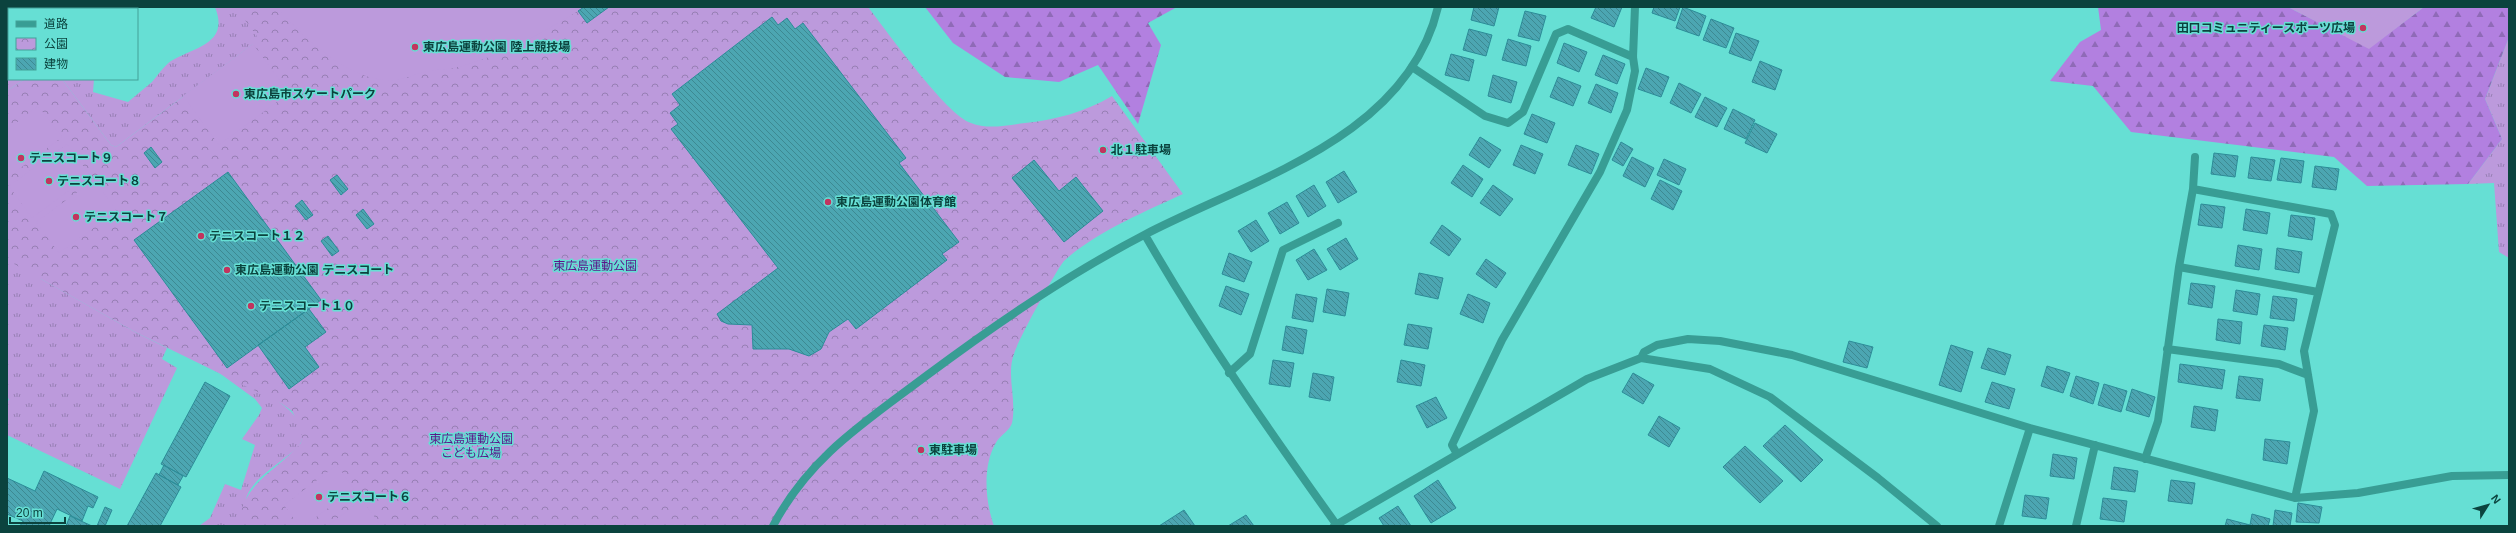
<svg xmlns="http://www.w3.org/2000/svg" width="2516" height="533" viewBox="0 0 2516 533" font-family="Arial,'Noto Sans JP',sans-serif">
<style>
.grass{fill:url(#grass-tufts)}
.forest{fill:url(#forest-firs)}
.park{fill:url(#park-crowns)}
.pitch{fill:#bc9adc}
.building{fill:url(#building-back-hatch);stroke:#2c8c98}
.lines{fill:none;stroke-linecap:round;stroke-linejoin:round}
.minor{stroke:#389d94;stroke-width:8}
.tertiary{stroke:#389d94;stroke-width:8}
.poi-dot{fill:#c2345f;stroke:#66dfd4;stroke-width:1.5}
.labels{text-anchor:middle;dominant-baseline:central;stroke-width:3;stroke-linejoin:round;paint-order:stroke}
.poi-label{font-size:12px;font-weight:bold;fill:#0b433e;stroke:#66dfd4;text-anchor:start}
.park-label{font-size:12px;fill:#5c1589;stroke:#66dfd4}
</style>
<defs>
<pattern id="grass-tufts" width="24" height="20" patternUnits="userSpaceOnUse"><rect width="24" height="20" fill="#bc9adc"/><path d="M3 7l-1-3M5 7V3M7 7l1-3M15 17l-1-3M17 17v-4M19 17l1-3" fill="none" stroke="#977fb4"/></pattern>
<pattern id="forest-firs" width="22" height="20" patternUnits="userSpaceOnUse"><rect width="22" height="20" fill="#b280e0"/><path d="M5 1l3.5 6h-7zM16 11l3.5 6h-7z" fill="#8f6ab7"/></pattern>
<pattern id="park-crowns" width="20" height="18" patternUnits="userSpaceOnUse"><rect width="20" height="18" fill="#bc9adc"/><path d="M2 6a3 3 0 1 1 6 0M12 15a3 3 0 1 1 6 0" fill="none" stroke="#977fb4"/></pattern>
<pattern id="building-back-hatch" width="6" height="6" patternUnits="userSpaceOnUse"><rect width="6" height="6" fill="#4ca6b2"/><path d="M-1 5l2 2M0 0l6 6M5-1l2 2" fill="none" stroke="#3d8992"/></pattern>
</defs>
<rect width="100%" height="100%" fill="#66dfd4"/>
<path class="grass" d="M18 7H98V9H13Z
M215 7H245L274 47 253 44 116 147 111 145 62 79H94L93 92 128 102C136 95 144 89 152 82 158 75 164 66 171 61 194 47 230 44 215 7Z
M9 11V79H25L7 91V14Z
M2509 37V258L2499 252 2494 183 2468 184 2502 139 2485 99Z
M7 232 41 279 135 332 167 348 162 359 177 368 120 489 7 435V403L9 399 7 398Z
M218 372C241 383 313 407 301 442 299 448 291 453 286 457 273 468 254 479 247 496 244 503 248 518 249 526H199L210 518 225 484 241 490 255 445 242 439 259 415 262 408 255 399Z"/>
<path class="forest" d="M925 7H1177L1148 23 1161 45 1138 124 1098 65 1059 82 1005 77 953 43Z
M2098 7H2288L2369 48 2424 7H2509V37L2485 99 2502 139 2468 184 2367 186 2334 157 2131 132 2093 86 2050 81 2080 42 2101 30Z"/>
<path class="park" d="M235 7H868C887 31 946 115 971 123 988 130 1007 125 1025 123 1055 120 1085 112 1112 96L1183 194C1146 211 1094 233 1064 261 1058 267 1017 342 1014 354 1006 375 1017 400 1012 423 1010 430 1001 435 997 441 982 464 985 501 994 526H238C244 480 275 473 301 443L302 433 297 421 292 411 282 404 135 332 7 260V91L25 79H62L111 145 116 147 253 44 257 36Z"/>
<path class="pitch" d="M277 7H616L590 26 578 11C538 36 500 56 454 68 446 70 438 69 430 71 413 74 400 82 383 80 344 76 301 35 277 7Z
M2288 7H2424L2369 49Z
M253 44 289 93 219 145 183 96Z
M38 106 62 137 7 178V130Z
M67 144 90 175 32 218 9 186Z
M94 180 117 211 59 253 36 222Z
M337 465 354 489 304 526H299L284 505Z
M362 500 379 523 375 526H327Z"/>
<path class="building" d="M584 7H609L587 23 578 11Z
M1474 7H1499L1494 26 1471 20Z
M1596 7H1622L1614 27 1591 18Z
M1654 7H1680L1675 21 1652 13Z
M1683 7 1706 16 1699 36 1676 28Z
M1525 11 1546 16 1539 41 1518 36Z
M772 17 778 25 787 18 795 29 803 23 906 158 899 163 959 242 942 254 947 260 856 329 848 319 829 332 821 349 809 356 789 349H753L752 325 728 324 721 321 717 314 778 268 671 129 678 124 670 113 680 105 672 94Z
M1711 19 1734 28 1726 48 1703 40Z
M1469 29 1492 35 1486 56 1463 50Z
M1736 33 1759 41 1751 61 1729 53Z
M1508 39 1531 46 1526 66 1502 60Z
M1564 43 1587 52 1579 72 1557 63Z
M1451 54 1474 60 1469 81 1445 75Z
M1603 55 1625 64 1617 84 1595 75Z
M1760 61 1782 70 1775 90 1752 82Z
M1646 68 1669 77 1661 97 1638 89Z
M1493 75 1517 82 1511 103 1488 96Z
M1558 77 1581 86 1573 106 1550 97Z
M1679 83 1701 94 1691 113 1670 103Z
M1596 84 1618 93 1611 113 1588 103Z
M1705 97 1727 108 1717 127 1695 117Z
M1733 109 1755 120 1746 139 1724 129Z
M1532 114 1555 123 1547 143 1524 134Z
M1755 123 1777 134 1767 153 1745 143Z
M1480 137 1501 150 1489 168 1469 155Z
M1621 142 1633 149 1623 166 1612 160Z
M1521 145 1543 154 1535 174 1513 165Z
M1576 145 1599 154 1591 174 1568 165Z
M151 147 162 162 155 168 144 153Z
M2214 153 2238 156 2235 177 2211 174Z
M1632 157 1654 168 1645 187 1623 176Z
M2251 157 2275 160 2271 181 2248 178Z
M2281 158 2304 161 2301 183 2277 180Z
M1664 159 1686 169 1679 185 1657 175Z
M1034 160 1059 191 1076 177 1103 211 1064 242 1012 178Z
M1463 165 1483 179 1472 197 1451 183Z
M2315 166 2339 169 2336 190 2312 187Z
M1344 171 1357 192 1338 203 1326 182Z
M228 172 321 300 227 368 134 240Z
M337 175 348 189 341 195 330 180Z
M1660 180 1682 191 1673 210 1651 199Z
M1314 185 1326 206 1308 217 1296 196Z
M1493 185 1513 199 1500 216 1480 203Z
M302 200 313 215 306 220 295 206Z
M1287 202 1299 223 1280 234 1268 213Z
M2201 204 2225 207 2222 228 2198 225Z
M363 209 374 224 367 229 356 215Z
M2246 209 2270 213 2267 234 2243 230Z
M2291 215 2315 218 2312 240 2288 236Z
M1256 220 1269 241 1251 252 1238 231Z
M1442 225 1461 239 1449 256 1430 243Z
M328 236 339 251 332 256 321 241Z
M1346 238 1358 259 1340 270 1327 249Z
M2238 245 2262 249 2259 270 2235 266Z
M2277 248 2302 252 2299 273 2275 269Z
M1314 249 1327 270 1308 280 1296 260Z
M1229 253 1252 262 1244 282 1222 274Z
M1486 259 1506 273 1496 288 1476 274Z
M1419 273 1443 278 1438 299 1415 294Z
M2191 283 2215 286 2212 308 2188 304Z
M1226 286 1249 294 1241 315 1219 306Z
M1327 289 1349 293 1345 316 1323 312Z
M2236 290 2260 294 2257 315 2233 311Z
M1296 294 1317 298 1313 322 1292 318Z
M1468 294 1490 303 1483 323 1460 314Z
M2273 296 2297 299 2294 321 2270 318Z
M309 309 326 332 305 347 319 367 289 389 258 345Z
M2218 319 2242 322 2240 344 2216 340Z
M1408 324 1432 328 1428 349 1404 345Z
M2264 325 2288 328 2285 350 2261 346Z
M1286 326 1307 330 1303 354 1282 350Z
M1849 341 1873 347 1867 368 1843 362Z
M1951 345 1973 352 1961 392 1939 385Z
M1988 348 2011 355 2005 375 1981 368Z
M1273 360 1294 363 1290 387 1269 384Z
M1401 360 1425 365 1421 386 1397 382Z
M2180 364 2225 370 2222 389 2178 382Z
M2047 366 2070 373 2063 393 2041 386Z
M1313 373 1334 377 1330 401 1309 397Z
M1633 373 1654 385 1643 404 1622 392Z
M2076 376 2099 383 2093 404 2070 396Z
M2239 376 2263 379 2260 401 2236 398Z
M205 382 230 396 186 477 161 464Z
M1992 382 2015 389 2009 409 1985 402Z
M2104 384 2127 391 2121 412 2098 405Z
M2132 389 2155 397 2149 417 2126 410Z
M1436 397 1447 418 1427 428 1416 406Z
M2194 406 2218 410 2215 431 2191 427Z
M1659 416 1680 428 1669 447 1648 435Z
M1785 425 1823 460 1801 482 1763 446Z
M2265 439 2290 442 2287 464 2263 460Z
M1745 446 1783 481 1760 503 1723 467Z
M2053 454 2077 458 2074 479 2050 476Z
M164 465 183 476 178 485 159 475Z
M2114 467 2138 471 2135 492 2111 489Z
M44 471 98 497 93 508 88 506 82 521 57 509 49 526H20L23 521 7 514V478L35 491Z
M156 473 181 487 160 526H127Z
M1438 480 1456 508 1431 523 1414 496Z
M2171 480 2195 483 2192 504 2168 501Z
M2025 495 2049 498 2046 519 2022 516Z
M2103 498 2127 501 2124 522 2100 519Z
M2298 503 2322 507 2319 523 2296 522Z
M1398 506 1411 526H1384L1379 518Z
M105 507 112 510 105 526H97Z
M1184 510 1195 526H1159Z
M2275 510 2292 513 2290 526H2273Z
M2252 514 2270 519 2268 526H2225L2227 519 2250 525Z
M1246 515 1254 526H1228Z
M70 516 92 526H66Z"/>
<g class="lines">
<path class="minor" d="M1412 67 1485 116 1508 123 1523 112 1556 34 1568 29 1633 57
M2193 189 2331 214 2335 225 2304 351 2314 411 2295 498
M2179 267 2318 292
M2167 349 2279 364 2308 375
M1641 358 1644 352 1657 345 1688 339 1720 341 1792 355 2030 428 2295 498 2358 493 2452 476 2509 475
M1229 373 1250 354 1283 250 1338 223
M1457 454 1452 445 1502 340 1600 172 1627 110 1635 71 1633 57 1635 7
M2145 459 2158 421 2179 267 2193 189 2195 157
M1334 526 1587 379 1641 358 1710 369 1770 397 1878 478 1937 526
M1999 526 2030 428
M2076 526 2095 445"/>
<path class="tertiary" d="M1145 235C1203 336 1268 429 1336 524
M773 526C809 457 865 422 926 376 996 324 1067 275 1144 235 1249 180 1407 139 1438 7"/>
</g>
<g class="poi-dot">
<circle cx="2363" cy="28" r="4"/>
<circle cx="415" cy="47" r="4"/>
<circle cx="236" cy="94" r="4"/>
<circle cx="1103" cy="150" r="4"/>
<circle cx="21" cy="158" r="4"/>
<circle cx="49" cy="181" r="4"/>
<circle cx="828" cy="202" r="4"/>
<circle cx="76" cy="217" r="4"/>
<circle cx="201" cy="236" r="4"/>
<circle cx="227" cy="270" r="4"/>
<circle cx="251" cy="306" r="4"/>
<circle cx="921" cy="450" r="4"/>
<circle cx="319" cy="497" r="4"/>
</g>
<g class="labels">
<g class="poi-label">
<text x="2355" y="28" text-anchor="end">田口コミュニティースポーツ広場</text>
<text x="423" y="47">東広島運動公園 陸上競技場</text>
<text x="244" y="94">東広島市スケートパーク</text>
<text x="1111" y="150">北１駐車場</text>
<text x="29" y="158">テニスコート９</text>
<text x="57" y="181">テニスコート８</text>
<text x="836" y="202">東広島運動公園体育館</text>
<text x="84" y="217">テニスコート７</text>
<text x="209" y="236">テニスコート１２</text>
<text x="235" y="270">東広島運動公園 テニスコート</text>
<text x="259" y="306">テニスコート１０</text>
<text x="929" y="450">東駐車場</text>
<text x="327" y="497">テニスコート６</text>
</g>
<g class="park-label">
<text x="595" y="266">東広島運動公園</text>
<text x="471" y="439">東広島運動公園<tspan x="471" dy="14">こども広場</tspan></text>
</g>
</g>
<rect width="2516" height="533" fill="none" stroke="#0b433e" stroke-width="16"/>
<rect x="8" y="8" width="130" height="72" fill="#66dfd4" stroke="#42a198"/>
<rect x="16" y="21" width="20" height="6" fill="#389d94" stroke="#42a198"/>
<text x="44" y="28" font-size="12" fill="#0b433e">道路</text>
<rect x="16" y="38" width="20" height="12" fill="url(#park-crowns)" stroke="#42a198"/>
<text x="44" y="48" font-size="12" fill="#0b433e">公園</text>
<rect x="16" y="58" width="20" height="12" fill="url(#building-back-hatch)" stroke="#42a198"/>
<text x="44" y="68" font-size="12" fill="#0b433e">建物</text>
<g transform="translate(2488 505) rotate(53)" stroke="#66dfd4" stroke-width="3" paint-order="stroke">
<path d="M0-3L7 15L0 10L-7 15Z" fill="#0b433e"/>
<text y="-6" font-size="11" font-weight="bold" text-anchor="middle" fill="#0b433e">N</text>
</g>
<path d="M10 517v6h55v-6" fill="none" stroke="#0b433e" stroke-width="2"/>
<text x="16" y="517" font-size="12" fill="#0b433e" stroke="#66dfd4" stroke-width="3" paint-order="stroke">20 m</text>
</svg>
